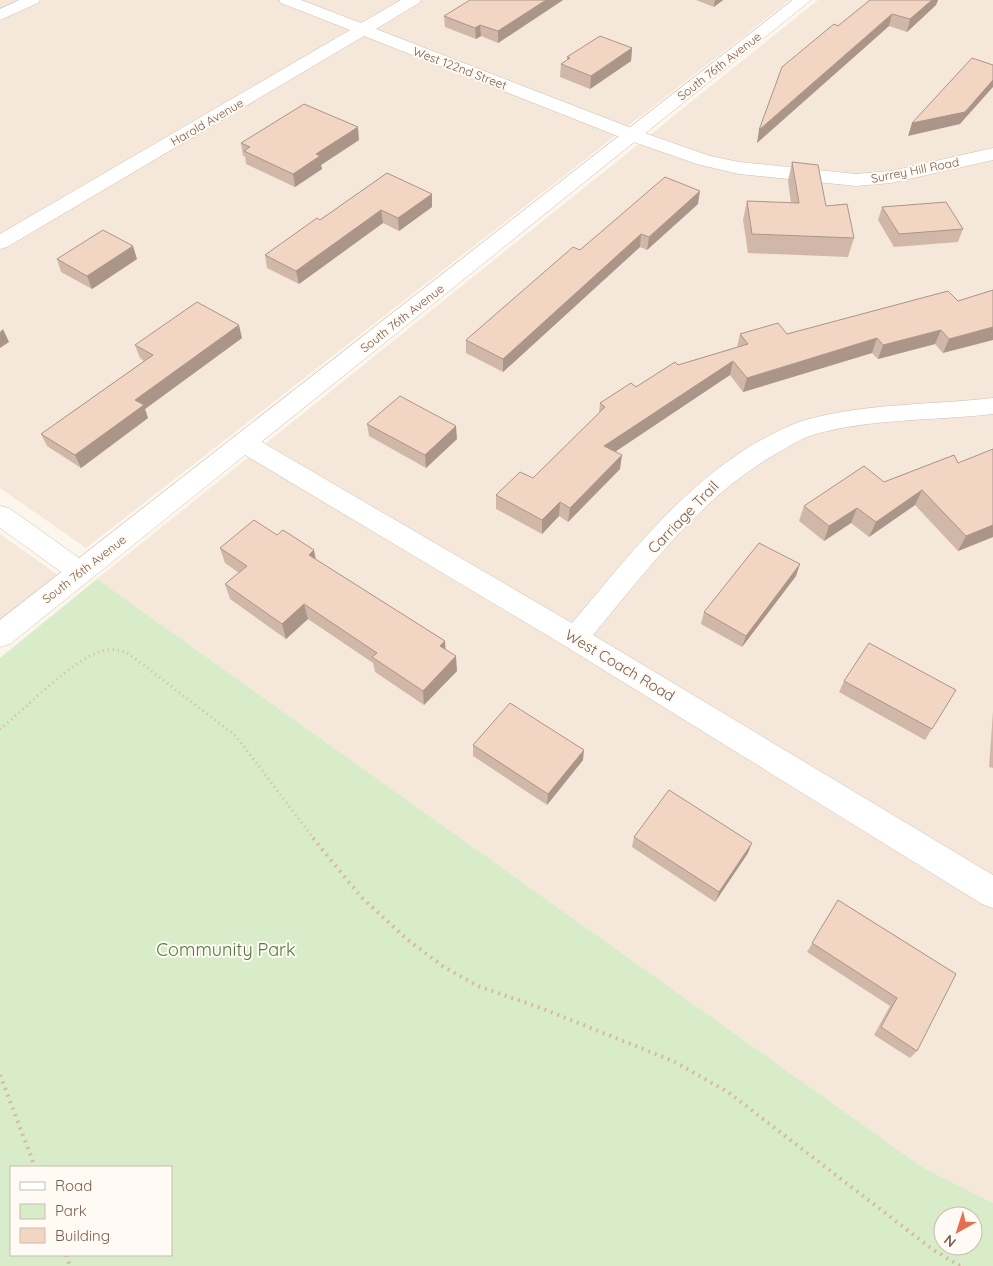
<svg xmlns="http://www.w3.org/2000/svg" width="993" height="1266" viewBox="0 0 993 1266" font-family="Quicksand,sans-serif">
<style>
.residential{fill:#f5e8da}
.green{fill:#d8ecc9;fill-rule:evenodd}
.lines{fill:none;stroke-linecap:round;stroke-linejoin:round}
.minor-casing{stroke:#d1beb0;stroke-width:1}
.tertiary-casing{stroke:#d1beb0;stroke-width:1}
.path-far1{stroke:#d9b8a5;stroke-width:3;stroke-dasharray:1 4;stroke-linecap:butt}
.path{stroke:#d9b8a5;stroke-width:4;stroke-dasharray:2 5;stroke-linecap:butt}
.minor{fill:#fff;fill-rule:evenodd}
.tertiary{fill:#fff;fill-rule:evenodd}
.wall{fill:#d1b7a8}
.shaded-wall{fill:#aa9588}
.building{fill:#f3d5c3;stroke:#aa9588}
.labels{text-anchor:middle;dominant-baseline:central;stroke-width:4;stroke-linejoin:round;paint-order:stroke}
.far-street-label{font-size:12px;fill:#7a5c4d;stroke:#fffaf3}
.street-label{font-size:15px;fill:#7a5c4d;stroke:#fffaf3}
.near-park-label{font-size:18px;fill:#537a41;stroke:#fffaf3}
</style>
<rect width="100%" height="100%" fill="#fdf6ec"/>
<path class="residential" d="M0 0H790L86 548 0 488Z
M818 0H993V1203L922 1167 97 579Z
M0 534 58 575 0 620Z"/>
<path class="green" d="M97 579 922 1167 993 1203V1266H0V658ZM11 1167H171V1255H11ZM943 1216H973V1246H943Z"/>
<g class="lines">
<g class="minor-casing">
<path id="minor" d="M19 0H40L38 3 0 20V9Z
M279 0H301L361 23 401 0H421L419 3 376 29 639 131 710 156 739 162 856 174 891 171 993 148V160L891 183 856 186 739 174 697 164 625 139 364 36 7 247 0 249V234L350 30 281 3Z
M993 398V414C934 421 873 418 816 434 803 437 790 446 779 452 701 496 649 568 593 635L993 875V908L982 904 565 646 235 449 232 443 235 437 244 434 253 437 572 623C629 556 683 484 761 440 777 432 792 423 809 419 869 403 932 405 993 398Z
M0 506 9 508 89 565 93 572 89 579 80 582 71 579 0 528Z"/>
</g>
<g class="tertiary-casing">
<path id="tertiary" d="M793 0H811L10 644 0 647V620Z"/>
</g>
<path class="path-far1" d="M0 729C26 708 73 659 102 651 112 648 121 650 129 654L236 736 314 839"/>
<path class="path" d="M313 838 361 897 408 940 444 967 478 986 541 1008 673 1061 728 1092 932 1249 960 1266
M0 1075 35 1167
M66 1255 70 1266"/>
<use href="#minor" class="minor"/>
<use href="#tertiary" class="tertiary"/>
</g>
<path class="wall" d="M563 0 498 43 481 36 476 39 445 27 444 16Z
M696 0H723L714 7Z
M870 0H938L936 5 907 32 889 26 757 143 838 26Z
M632 48 631 61 590 89 560 77 561 64 567 60V57Z
M359 140 321 165 322 169 295 187 246 164 245 156H243L241 143Z
M792 162 826 206 854 238 848 257 748 253 743 220 747 201 791 203 788 181Z
M387 173 432 207 399 231 383 223 299 284 267 268 265 255 320 220Z
M698 204 647 250 640 247 503 372 466 353V340L580 250Z
M882 207 963 229 958 242 894 247 878 220Z
M57 259H137L92 289 61 272Z
M993 290 943 353 935 344 878 359 872 353 743 392 730 375 615 451 620 469 568 522 559 516 542 534 496 509V495L533 478 599 414 600 403 636 387 678 365 737 347 740 334H787L958 301Z
M242 338 145 409 148 418 81 468 47 446 41 434 144 361 140 358 135 345Z
M367 424 457 439 426 468 369 436Z
M954 455 993 537 958 551 915 505 869 537 851 523 824 541 799 521 804 506 884 482Z
M220 548 316 560 445 641V649L457 671 424 705 375 672 373 663 308 619 286 639 230 599 225 584 239 573 225 563Z
M796 576 742 647 701 624 704 612Z
M844 681 956 690 925 740 839 692Z
M993 711V768L989 767Z
M473 745 583 760 547 805 473 756Z
M634 837 748 853 715 902 632 847Z
M838 900 956 974 917 1051 910 1058 874 1035 890 1006 807 952Z"/>
<path class="shaded-wall" d="M546 0H563L498 43V31Z
M715 0H723L714 7Z
M932 0H938L936 5 907 32 910 19Z
M892 14 889 26 757 143 759 130Z
M480 25 481 36 476 39 475 28Z
M632 48 631 61 590 89 591 76Z
M993 80V87L960 124 908 136 912 123Z
M358 127 359 140 321 165 322 169 295 187 293 174 316 154Z
M700 191 698 204 647 250 649 237Z
M432 194V207L399 231 398 218Z
M381 210 383 223 299 284 296 271Z
M641 234 640 247 503 372V359Z
M133 246 137 259 92 289 87 276Z
M239 325 242 338 145 409 148 418 81 468 75 455 135 400Z
M993 327V340L943 353 949 339Z
M3 329 9 342 0 348V332Z
M941 330 935 344 878 359 883 345Z
M877 338 872 353 743 392 747 378Z
M733 361 730 375 603 460 604 446Z
M456 426 457 439 426 468 425 455Z
M622 455 620 469 568 522 570 508Z
M922 490 915 505 869 537 876 522Z
M560 502 559 516 542 534V520Z
M857 508 851 523 824 541 829 526Z
M993 525V537L958 551 966 536Z
M314 550 317 566 309 555Z
M800 564 796 576 742 647 746 636Z
M304 604 308 619 286 639 282 624Z
M445 641 446 656 440 646Z
M456 656 457 671 424 705 423 691Z
M584 750 583 760 547 805 548 794Z
M752 843 748 853 715 902 719 892Z"/>
<path class="building" d="M470 0H546L498 31 480 25 475 28 444 16Z
M870 0H932L910 19 892 14 759 130 782 67 834 24 838 26Z
M600 36 632 48 591 76 561 64 570 58 567 57Z
M972 58 993 65V80L965 112 912 123Z
M304 104 358 127 316 154 320 156 293 174 244 151 250 147 241 143Z
M792 162 818 165 826 206 847 204 854 238 752 234 747 201 799 203Z
M387 173 432 194 398 218 381 210 296 271 265 255 317 218 320 220Z
M665 177 700 191 649 237 641 234 503 359 466 340 573 247 580 250Z
M946 202 963 229 899 234 882 207Z
M103 230 133 246 87 276 57 259Z
M993 290V327L949 339 941 330 883 345 877 338 747 378 733 361 604 446 622 455 570 508 560 502 542 520 496 495 520 472 533 478 605 407 600 403 631 383 636 387 675 362 678 365 748 344 740 334 778 323 787 334 948 291 958 301Z
M197 302 239 325 135 400 144 405 75 455 41 434 153 355 135 345Z
M400 396 456 426 425 455 367 424Z
M993 449V525L966 536 922 490 876 522 857 508 829 526 804 506 864 466 884 482 954 455 958 463Z
M254 520 277 535 283 530 314 550 309 555 445 641 440 646 456 656 423 691 372 657 377 653 304 604 282 624 225 584 247 566 220 548Z
M759 543 800 564 746 636 704 612Z
M869 643 956 690 932 729 844 681Z
M510 703 584 750 548 794 473 745Z
M669 790 752 843 719 892 634 837Z
M838 900 956 974 917 1051 881 1027 897 998 812 943Z"/>
<g class="labels">
<g class="far-street-label">
<text transform="translate(719 66) rotate(-38)">South 76th Avenue</text>
<text transform="translate(460 68) rotate(21)">West 122nd Street</text>
<text transform="translate(207 122) rotate(-30)">Harold Avenue</text>
<text transform="translate(915 170) rotate(-11)">Surrey Hill Road</text>
<text transform="translate(402 318) rotate(-38)">South 76th Avenue</text>
<text transform="translate(84 569) rotate(-38)">South 76th Avenue</text>
</g>
<g class="street-label">
<text transform="translate(683 517) rotate(-46)">Carriage Trail</text>
<text transform="translate(620 665) rotate(31)">West Coach Road</text>
</g>
<g class="near-park-label">
<text x="226" y="949">Community Park</text>
</g>
</g>
<rect x="10" y="1166" width="162" height="90" fill="#fffaf3" stroke="#cabbb1"/>
<rect x="20" y="1182" width="25" height="8" fill="#ffffff" stroke="#cabbb1"/>
<text x="55" y="1191" font-size="15" fill="#7a5c4d">Road</text>
<rect x="20" y="1204" width="25" height="15" fill="#d8ecc9" stroke="#cabbb1"/>
<text x="55" y="1216" font-size="15" fill="#7a5c4d">Park</text>
<rect x="20" y="1228" width="25" height="15" fill="#f3d5c3" stroke="#cabbb1"/>
<text x="55" y="1241" font-size="15" fill="#7a5c4d">Building</text>
<g transform="translate(958 1231) rotate(219)"><circle r="24" fill="#fffaf3" stroke="#cabbb1"/>
<path d="M0-4L9 19L0 12L-9 19Z" fill="#e76f51"/>
<text y="-8" font-size="14" font-weight="bold" text-anchor="middle" fill="#7a5c4d">N</text>
</g>
</svg>
